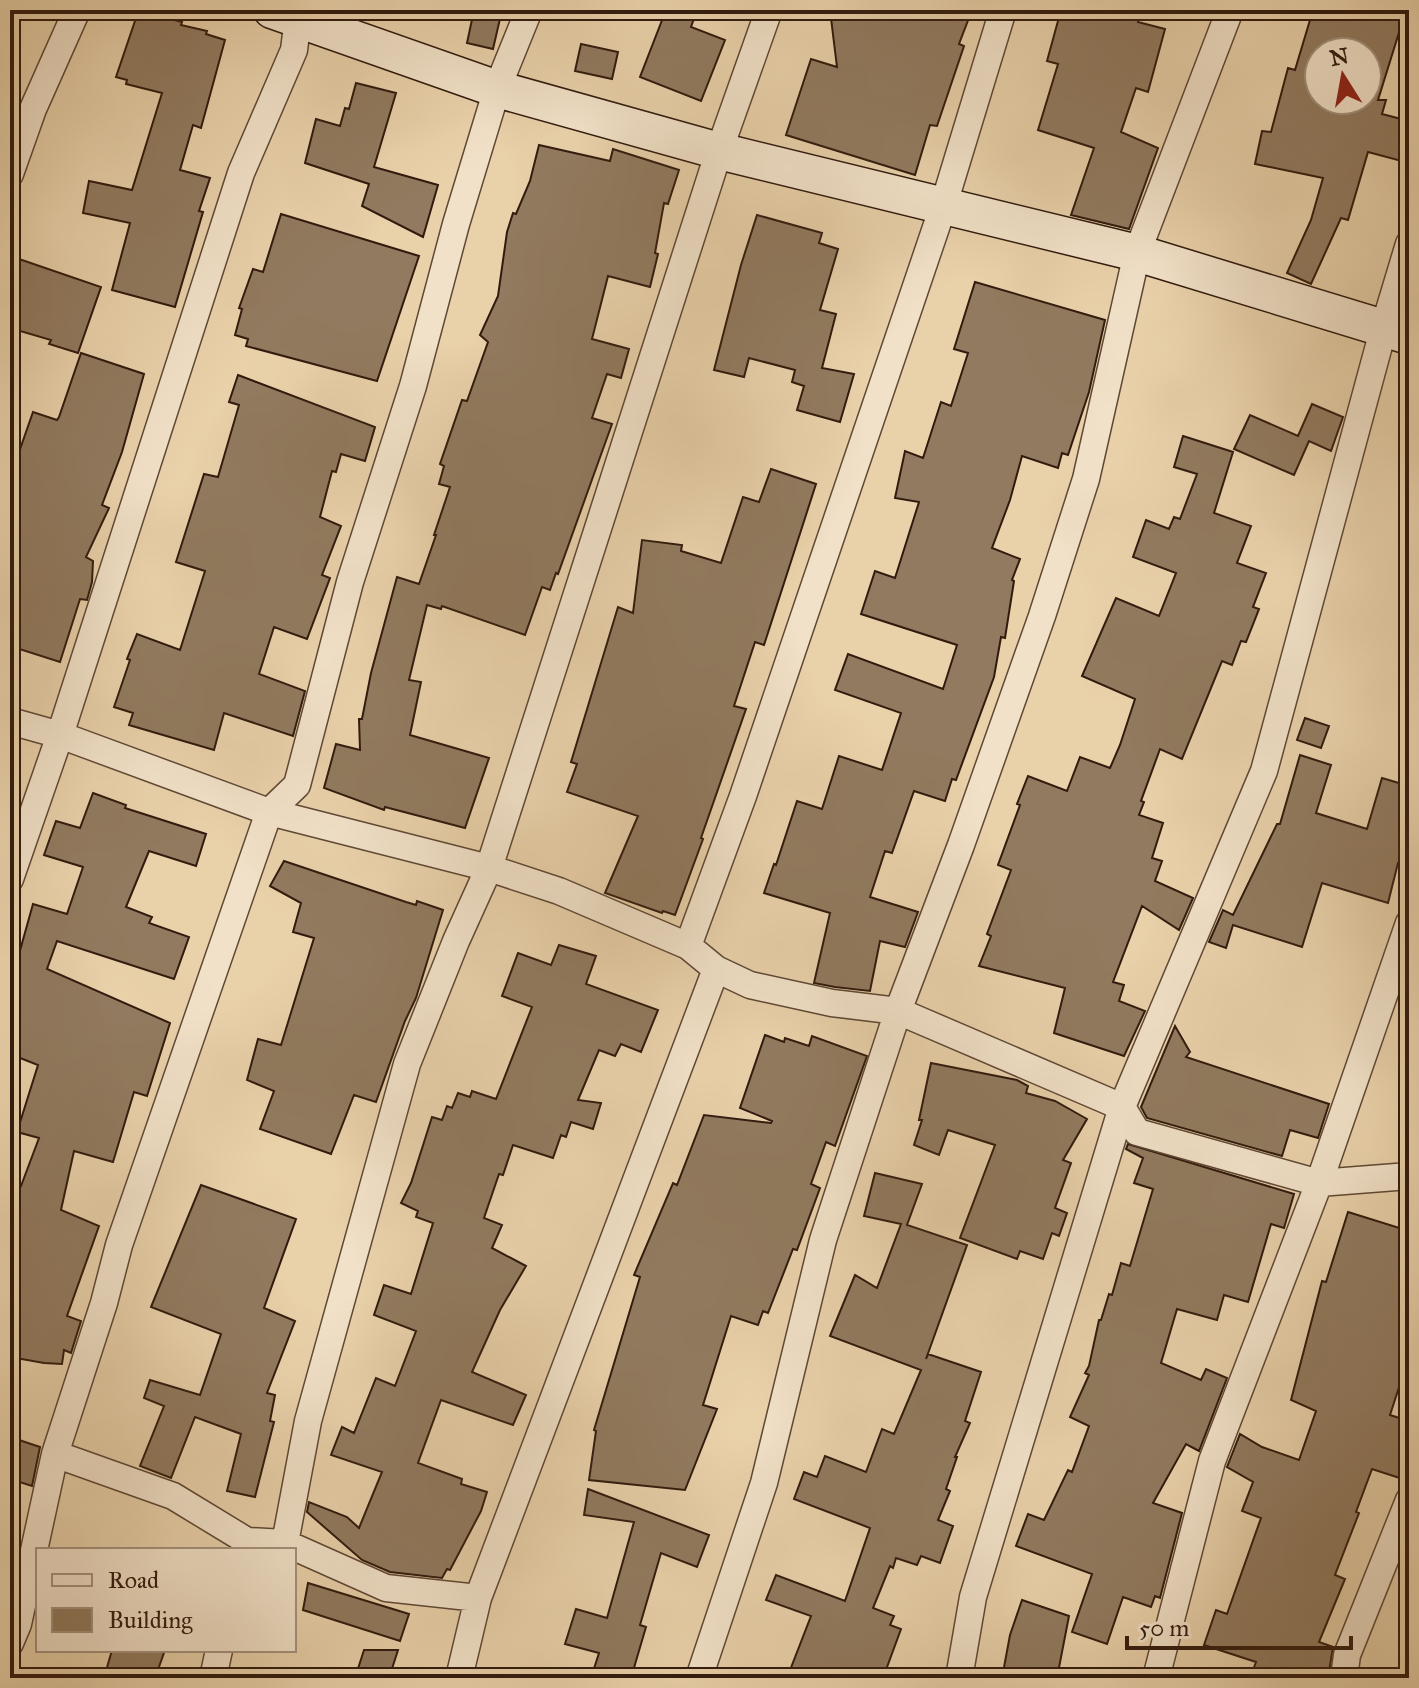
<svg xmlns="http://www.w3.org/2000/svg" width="1419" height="1688" viewBox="0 0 1419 1688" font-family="'IM FELL Great Primer',serif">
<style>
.building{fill:#917a5f;stroke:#311b0e;stroke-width:2;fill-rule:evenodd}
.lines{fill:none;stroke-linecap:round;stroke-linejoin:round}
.street-casing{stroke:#5f4835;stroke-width:29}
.secondary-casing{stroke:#311b0e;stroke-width:39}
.street{stroke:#f1e1c8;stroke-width:26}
.secondary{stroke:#f1e1c8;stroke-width:36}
</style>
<rect width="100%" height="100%" fill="#e9d1aa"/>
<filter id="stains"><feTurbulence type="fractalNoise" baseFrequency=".0025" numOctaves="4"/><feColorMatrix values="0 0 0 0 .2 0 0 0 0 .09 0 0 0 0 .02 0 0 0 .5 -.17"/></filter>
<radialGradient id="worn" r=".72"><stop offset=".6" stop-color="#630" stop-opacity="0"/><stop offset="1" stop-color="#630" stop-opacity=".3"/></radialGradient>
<path class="building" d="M474 10H502L493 49 467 43Z
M666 10H697L691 27 725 40 701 101 640 77Z
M830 10H972L959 44 964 46 937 126 930 125 915 175 786 135 811 59 837 67Z
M1061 10H1142L1138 22 1165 29 1148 92 1136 88 1121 132 1158 148 1129 229 1071 215 1094 148 1038 130 1058 64 1047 61Z
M1313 10H1406L1378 100H1386L1382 114 1409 121V163L1368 152 1348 220 1341 218 1311 284 1287 273 1311 220 1323 178 1255 164 1262 131 1271 132 1288 68 1295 70ZM1319 52H1367V100H1319Z
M152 14 182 22 181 25 207 31 206 34 225 40 201 128 193 125 180 170 210 178 199 211 203 212 175 307 112 290 130 223 83 213 89 181 132 190 162 93 126 84 127 80 116 77 137 15 151 19Z
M581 44 618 52 612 79 575 71Z
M356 83 396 93 374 167 438 185 423 237 362 206 369 184 305 163 316 119 340 126 345 108 349 109Z
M539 145 610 161 613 149 679 170 668 204 664 203 655 253 658 254 650 287 608 276 592 339 629 349 621 378 607 374 592 418 612 424 558 574 556 573 550 590 542 587 525 635 442 606 441 609 427 605 409 680 421 682 410 735 489 758 465 828 385 807 384 810 324 788 336 744 360 750 359 719H362L371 673 397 577 419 584 436 535H434L450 487 439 484 444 466 440 464 462 400 467 401 488 342 480 335 498 296 507 232 513 213 516 214 530 181Z
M281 214 419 256 377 381 246 346 248 339 235 335 242 309 239 308 253 269 263 272Z
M757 215 822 233 819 243 838 249 820 310 836 314 822 368 854 374 840 422 797 410 804 386 792 382 795 370 749 358 744 377 714 370 741 265Z
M19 259 101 287 78 353 49 344 51 340 10 328V283Z
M975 282 1105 320 1089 392 1068 455 1062 453 1058 468 1022 456 1010 500 992 548 1020 559 1012 580 1014 581 1005 638 1001 637 994 677 956 780 952 779 945 801 914 791 892 853 885 851 870 897 918 912 905 947 880 941 870 991 835 987 814 983 830 913 764 893 774 864 776 865 797 801 822 809 839 756 882 770 901 713 835 690 848 654 943 689 957 645 861 614 875 571 895 578 919 502 895 498 905 451 923 458 941 402 951 406 968 353 954 349Z
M81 353 144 374 122 452 102 505 109 508 86 557 93 561 92 582 87 600 80 599 60 662 10 646V478L33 412 57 420 59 417Z
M238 375 375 427 365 461 341 454 336 472 332 471 320 517 341 526 322 575 330 578 307 639 274 627 259 674 305 691 293 736 224 713 214 750 129 725 133 713 114 707 130 660 127 659 137 634 180 650 205 571 176 562 204 474 218 477 239 405 229 402Z
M1312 404 1343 417 1331 451 1309 441 1294 475 1234 449 1250 415 1298 436Z
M1183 436 1233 452 1214 513 1251 526 1237 563 1266 573 1253 607 1259 609 1246 642 1241 641 1232 665 1222 661 1182 759 1160 749 1141 801 1144 802 1139 815 1163 823 1152 858 1162 861 1155 881 1193 898 1179 930 1142 906 1113 982 1124 985 1119 1001 1145 1011 1124 1056 1054 1033 1065 988 979 966 991 936 987 934 1011 870 998 865 1020 805 1017 804 1028 776 1067 791 1080 757 1110 768 1120 745 1135 699 1082 676 1116 598 1159 616 1176 573 1133 557 1146 520 1169 529 1174 517 1180 519 1197 474 1174 467Z
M771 469 816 484 764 645 755 642 734 706 746 709 701 838 703 839 675 915 663 911 662 913 605 893 638 816 567 792 577 764 571 762 618 607 633 613 642 540 682 545 681 551 721 563 743 497 759 502Z
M1305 718 1329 726 1321 748 1297 740Z
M1300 755 1331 765 1316 813 1367 829 1382 778 1409 786V865L1398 863 1388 903 1322 883 1302 947 1233 925 1226 948 1209 942 1223 910 1233 915 1277 824H1280Z
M93 793 126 805 125 808 206 834 196 866 149 851 126 907 152 917 149 923 189 937 174 979 57 941 47 969 170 1023 147 1096 134 1092 113 1162 74 1151 61 1210 99 1226 67 1316 81 1321 71 1353 64 1350 62 1364 44 1363 10 1357V1182L21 1186 39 1138 17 1132 38 1065 10 1054V952L19 954 33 904 67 914 83 867 44 855 56 821 80 828Z
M284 861 406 902 416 905 417 901 443 910 416 998 405 1021 376 1102 354 1095 331 1154 260 1129 274 1091 247 1080 258 1039 281 1045 314 938 293 932 301 903 270 886Z
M559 945 596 956 586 984 658 1010 641 1052 621 1044 615 1056 599 1050 578 1100 601 1103 593 1129 571 1122 566 1137 561 1135 553 1158 513 1145 503 1175 499 1174 484 1218 502 1225 492 1248 526 1266 500 1310 472 1372 526 1395 513 1425 441 1400 418 1463 462 1479 461 1484 487 1492 481 1511 450 1570 447 1569 442 1578 390 1572 362 1560 307 1512 309 1502 347 1517 359 1528 382 1472 331 1455 342 1427 354 1433 376 1378 395 1386 416 1331 374 1315 384 1285 411 1294 433 1223 416 1217 418 1211 401 1203 411 1183 432 1117 442 1120 447 1106 452 1108 458 1093 470 1097 472 1091 496 1099 532 1007 502 996 518 953 551 965Z
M1175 1026 1190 1052 1186 1057 1329 1104 1318 1138 1290 1130 1282 1156 1147 1118 1141 1107Z
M765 1035 784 1042 785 1038 809 1046 812 1036 867 1056 835 1146 826 1142 811 1184 820 1188 797 1250 793 1249 768 1313 763 1311 758 1325 731 1316 703 1405 717 1409 685 1490 589 1480 596 1431 594 1430 640 1277 634 1275 673 1183 677 1185 704 1115 771 1123 772 1121 740 1108Z
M931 1063 1017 1080 1028 1086 1026 1093 1055 1101 1087 1119 1063 1160 1071 1163 1055 1208 1067 1213 1059 1236 1052 1233 1043 1259 1020 1251 1017 1259 960 1238 995 1145 948 1130 939 1155 914 1145 922 1120H919Z
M1128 1144 1294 1194 1284 1228 1271 1224 1248 1302 1224 1295 1217 1320 1177 1309 1161 1363 1201 1380 1206 1369 1227 1378 1199 1451 1186 1444 1153 1503 1182 1513 1160 1598 1155 1596 1151 1607 1123 1597 1107 1644 1072 1632 1092 1574 1016 1546 1028 1514 1044 1520 1068 1470 1072 1472 1089 1426 1070 1417 1089 1375 1085 1373 1089 1366 1099 1320H1101L1109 1294 1112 1295 1121 1263 1130 1266 1153 1189 1134 1183 1143 1158 1126 1149Z
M875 1173 922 1184 907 1225 967 1245 926 1359 928 1354 981 1372 965 1421 970 1423 955 1457H957L946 1489 950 1491 938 1520 953 1526 940 1563 921 1556 917 1565 896 1558 893 1568 890 1566 873 1608 894 1616 890 1625 901 1629 883 1678H787L811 1616 766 1600 776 1575 845 1601 870 1528 794 1499 804 1472 817 1477 825 1456 866 1472 882 1429 894 1434 921 1370 830 1336 855 1275 877 1288 901 1224 864 1216Z
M201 1185 296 1219 264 1308 295 1321 267 1393 275 1395 270 1421 274 1422 255 1497 227 1491 241 1434 195 1417 171 1478 140 1466 164 1406 144 1398 150 1380 200 1395 221 1334 151 1307Z
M1348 1212 1409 1231V1373L1404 1372 1390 1415 1409 1421V1481L1372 1469 1356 1512 1359 1513 1335 1575 1345 1579 1319 1642 1333 1647 1328 1678H1250L1256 1662 1204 1645 1216 1610 1227 1614 1261 1518 1242 1511 1253 1482 1227 1467 1240 1434 1262 1447 1299 1460 1316 1411 1291 1400 1322 1281 1326 1282Z
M10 1437 40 1447 32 1486 10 1479Z
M588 1489 709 1535 697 1567 661 1553 640 1625 646 1627 631 1678H591L599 1653 565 1644 576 1609 607 1618 634 1522 584 1515Z
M308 1583 409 1614 400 1641 303 1610Z
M1022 1600 1069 1616 1057 1678H1002L1010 1635Z
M112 1650H165L155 1678H104Z
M364 1650H398L389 1678H355Z"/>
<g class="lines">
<g class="street-casing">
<path id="street" d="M10 174 33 109 77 10
M10 721 60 735 269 812 489 868 559 891 688 946 716 969 750 985 832 1003 898 1011 1122 1107 1137 1132 1319 1183 1409 1176
M10 879 60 735 241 173 294 50 299 10
M688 946 743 796 943 207 1003 10
M55 1454 173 1496 247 1541 285 1543 386 1588 478 1598
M285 1543 308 1421 407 1064 456 941 489 868 719 151 769 10
M10 1643 18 1624 55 1454 104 1303 119 1245 269 812 297 785 350 582 413 386 456 224 497 89 529 10
M213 1678 219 1650
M459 1678 478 1598 716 969
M699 1678 764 1483 823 1240 898 1011 961 845 1042 616 1086 479 1137 253 1230 10
M959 1678 973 1597 1122 1107 1264 771 1384 327 1409 244
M1156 1678 1212 1461 1319 1183 1409 923
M1344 1678 1347 1655 1409 1500"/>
</g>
<g class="secondary-casing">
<path id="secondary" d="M272 10 497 89 719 151 1137 253 1409 336"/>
</g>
<use href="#street" class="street"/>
<use href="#secondary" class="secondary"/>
</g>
<rect width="1419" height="1688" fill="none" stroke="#e9d1aa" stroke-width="40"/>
<rect x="12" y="12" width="1395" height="1664" fill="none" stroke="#311b0e" stroke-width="4"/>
<rect x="20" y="20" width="1379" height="1648" fill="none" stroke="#311b0e" stroke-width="2"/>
<rect x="36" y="1548" width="260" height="104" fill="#f1e1c8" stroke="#a4927e" stroke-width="2"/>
<rect x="52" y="1574" width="40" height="12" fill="#f1e1c8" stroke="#a4927e" stroke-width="2"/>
<text x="108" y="1588" font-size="24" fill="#311b0e">Road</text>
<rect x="52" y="1608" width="40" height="24" fill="#917a5f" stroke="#a4927e" stroke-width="2"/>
<text x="108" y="1628" font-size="24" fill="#311b0e">Building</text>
<g transform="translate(1343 76) rotate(349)"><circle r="38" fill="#f1e1c8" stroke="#a4927e" stroke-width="2"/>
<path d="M0-6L14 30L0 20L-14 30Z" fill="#8f2418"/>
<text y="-12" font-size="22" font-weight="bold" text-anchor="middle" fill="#311b0e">N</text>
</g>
<path d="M1127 1636v12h224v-12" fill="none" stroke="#311b0e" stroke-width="4"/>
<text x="1139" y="1636" font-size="24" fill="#311b0e" stroke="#f1e1c8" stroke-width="6" paint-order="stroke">50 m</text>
<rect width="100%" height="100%" filter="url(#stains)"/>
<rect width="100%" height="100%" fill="url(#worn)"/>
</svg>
